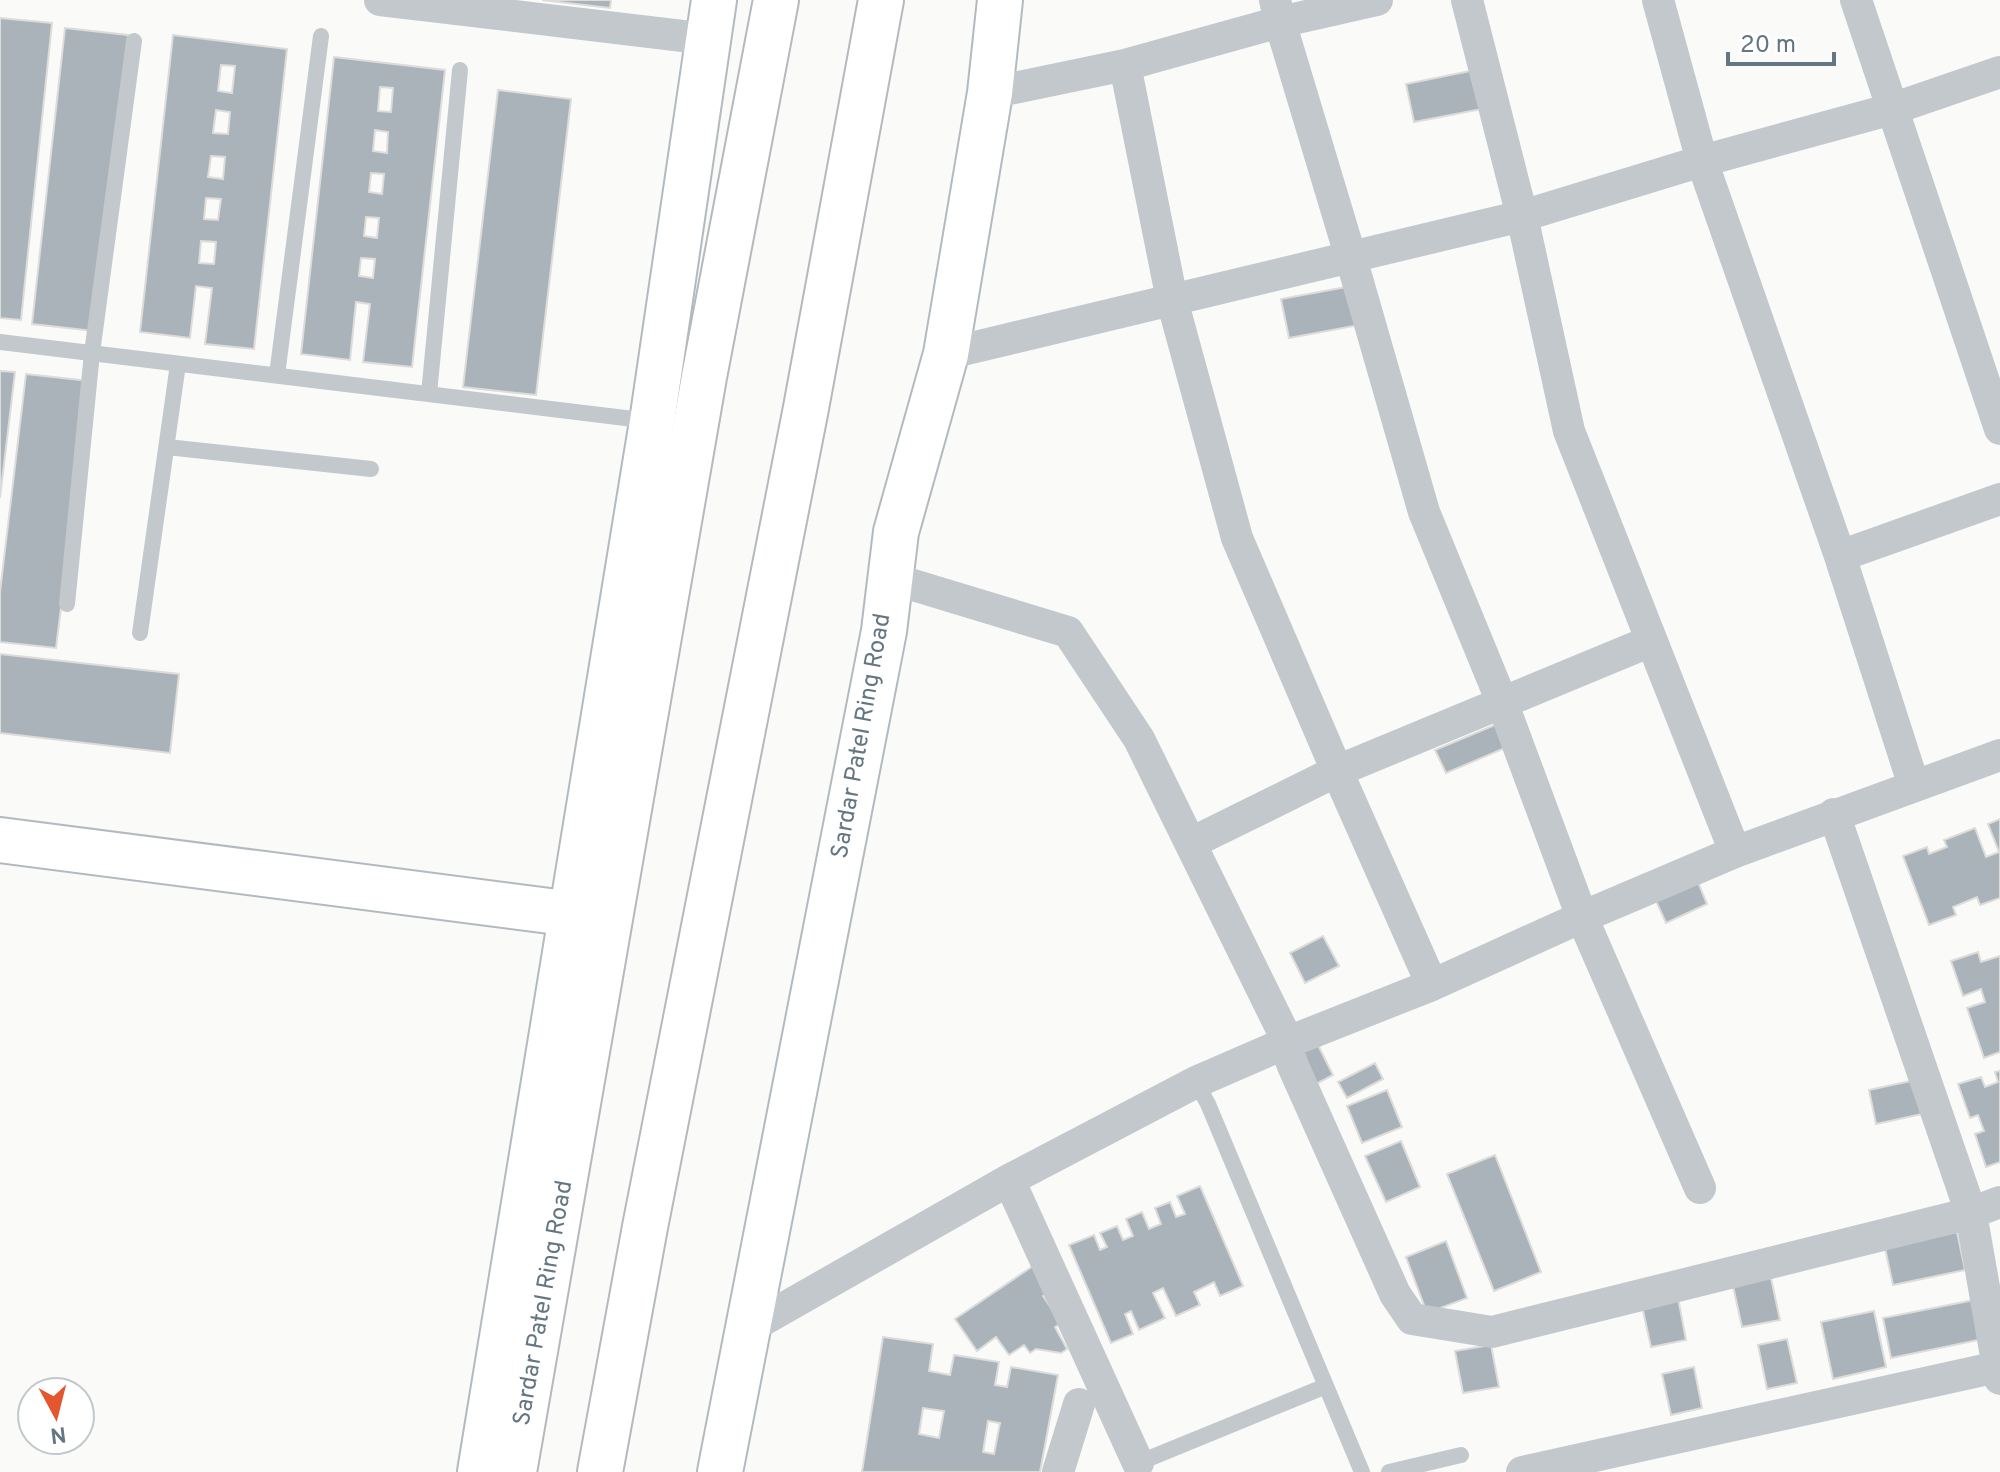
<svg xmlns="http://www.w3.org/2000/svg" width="2000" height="1472" viewBox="0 0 2000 1472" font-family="Overpass,sans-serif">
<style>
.building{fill:#aab3b9;stroke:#dcdcda;stroke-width:2;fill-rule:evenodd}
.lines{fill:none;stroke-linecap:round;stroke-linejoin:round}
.secondary-casing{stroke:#b3babf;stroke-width:48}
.highway-casing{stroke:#b4b9bd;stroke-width:48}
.lane{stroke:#c3c8cc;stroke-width:16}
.street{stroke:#c3c8cc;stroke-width:32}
.secondary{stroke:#fff;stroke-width:44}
.highway{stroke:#fff;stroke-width:44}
.labels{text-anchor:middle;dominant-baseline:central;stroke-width:8;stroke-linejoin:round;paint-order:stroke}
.street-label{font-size:24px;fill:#657683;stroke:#fff}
</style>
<rect width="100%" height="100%" fill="#fafaf8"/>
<path class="building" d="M542 0H611L610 8Z
M0 18 52 23 21 320 0 318Z
M65 28 128 35 94 331 32 324Z
M173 35 287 49 254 349 205 344 212 288 196 286 190 338 140 332ZM221 65 235 66 232 93 218 91ZM216 110 230 112 228 134 213 133ZM211 156 225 157 223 179 208 177ZM206 198 221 199 218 220 204 219ZM201 241 216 242 214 264 199 263Z
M334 57 445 70 412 367 363 362 370 304 356 302 350 360 301 354ZM380 87 393 88 391 112 378 111ZM375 130 388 132 387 153 373 151ZM371 173 384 174 382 194 369 192ZM366 217 379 218 377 238 364 236ZM361 258 375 259 373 278 359 276Z
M1480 69 1487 108 1414 122 1406 84Z
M498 90 571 99 536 395 463 387Z
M1352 286 1359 325 1289 338 1281 299Z
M0 371 15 372 0 498Z
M26 374 89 381 56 648 0 642V592Z
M0 654 179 674 170 753 0 733Z
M1502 722 1512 745 1446 773 1435 750Z
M2000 819V898L1980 905 1977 897 1953 907 1956 915 1929 925 1903 856 1927 847 1929 854 1947 847 1944 840 1975 828 1986 857 1999 852 1988 824Z
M1698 882 1707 904 1666 923 1656 901Z
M1323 936 1339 966 1305 983 1290 953Z
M1978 952 1981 962 2000 956V1052L1984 1058 1967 1008 1985 1002 1981 989 1963 996 1951 961Z
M1317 1043 1333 1075 1316 1084 1299 1052Z
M1375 1063 1383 1079 1347 1098 1338 1082Z
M2000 1071V1162L1986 1167 1975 1134 1984 1131 1978 1115 1970 1118 1958 1084 1981 1077 1985 1087 1998 1082 1995 1072Z
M1915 1080 1922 1114 1876 1124 1869 1090Z
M1387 1090 1402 1127 1362 1143 1347 1106Z
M1401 1141 1420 1187 1386 1202 1365 1156Z
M1495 1155 1541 1272 1494 1291 1447 1174Z
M1200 1186 1243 1286 1220 1296 1214 1282 1194 1292 1200 1305 1176 1316 1163 1288 1153 1293 1165 1318 1139 1330 1131 1311 1125 1314 1133 1334 1111 1343 1069 1245 1094 1235 1100 1250 1107 1247 1100 1233 1117 1226 1123 1240 1133 1236 1126 1219 1142 1212 1149 1229 1161 1224 1155 1208 1170 1202 1176 1217 1185 1214 1177 1196Z
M1957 1232 1965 1270 1893 1285 1885 1248Z
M1446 1241 1467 1298 1427 1313 1406 1257Z
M1033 1266 1051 1291 1043 1296 1061 1323 1055 1327 1067 1349 1061 1353 1036 1349 1030 1353 1024 1345 1009 1355 996 1337 977 1351 955 1319Z
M1771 1278 1780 1320 1742 1327 1733 1286Z
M1678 1298 1686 1340 1651 1347 1642 1306Z
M1974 1300 1983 1339 1891 1358 1883 1318Z
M1874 1311 1886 1367 1833 1379 1821 1322Z
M883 1337 933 1344 929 1371 950 1375 954 1355 999 1362 995 1385 1007 1387 1011 1367 1058 1375 1040 1472H862ZM923 1408 944 1411 939 1438 919 1434ZM988 1421 1000 1423 994 1454 983 1452Z
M1787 1339 1797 1383 1767 1389 1758 1345Z
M1491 1345 1499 1387 1463 1393 1455 1351Z
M1694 1367 1702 1408 1671 1415 1662 1374Z"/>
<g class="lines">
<g class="secondary-casing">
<path id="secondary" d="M0 840 573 914
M480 1472 652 422 714 0
M720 1472 884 631 896 532 946 354 990 93 1000 0"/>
</g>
<g class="highway-casing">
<path id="highway" d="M514 1472 704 377 776 0
M600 1472 645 1227 806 408 881 0"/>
</g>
<path class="lane" d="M0 342 650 421
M277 375 321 36
M429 394 460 70
M167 447 371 469
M67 604 92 353 134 41
M140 633 178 364
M1196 1082 1208 1104 1362 1472
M1138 1463 1326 1386
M1389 1472 1461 1455"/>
<path class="street" d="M380 0 708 39
M1275 0 1280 22 1377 0
M1467 0 1522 216 1569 431 1735 852
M1658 0 1702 161 1840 556 1914 786
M1856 0 2000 429
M1125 65 1172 300 1237 538 1337 771 1432 985
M990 93 1125 65 1280 22 1351 258 1424 512 1502 702 1582 917 1700 1188
M946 354 1522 216 1702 161 1892 109 2000 72
M1840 556 2000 499
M890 578 1068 632 1139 739 1288 1042 1289 1055 1293 1066 1395 1294 1412 1319 1492 1332 1971 1213 2000 1202
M1834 814 1971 1213 2000 1379
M1191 843 1337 771 1651 641
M1009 1180 1138 1463
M749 1328 1009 1180 1196 1082 1288 1042 1432 985 1582 917 1735 852 2000 755
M1058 1472 1079 1404
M1522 1472 1997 1367"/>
<use href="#secondary" class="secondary"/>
<use href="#highway" class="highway"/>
</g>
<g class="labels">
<g class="street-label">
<text transform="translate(862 736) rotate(-80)">Sardar Patel Ring Road</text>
<text transform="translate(544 1303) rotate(-80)">Sardar Patel Ring Road</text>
</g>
</g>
<g transform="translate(56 1416) rotate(173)"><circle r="38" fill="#ffffff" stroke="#c1c8cd" stroke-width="2"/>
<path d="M0-6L14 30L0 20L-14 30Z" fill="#e4572e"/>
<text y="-12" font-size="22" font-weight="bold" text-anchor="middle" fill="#657683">N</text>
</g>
<path d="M1728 52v12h106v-12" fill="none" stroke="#657683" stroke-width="4"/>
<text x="1740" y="52" font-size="24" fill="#657683" stroke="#ffffff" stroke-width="6" paint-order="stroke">20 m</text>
</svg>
